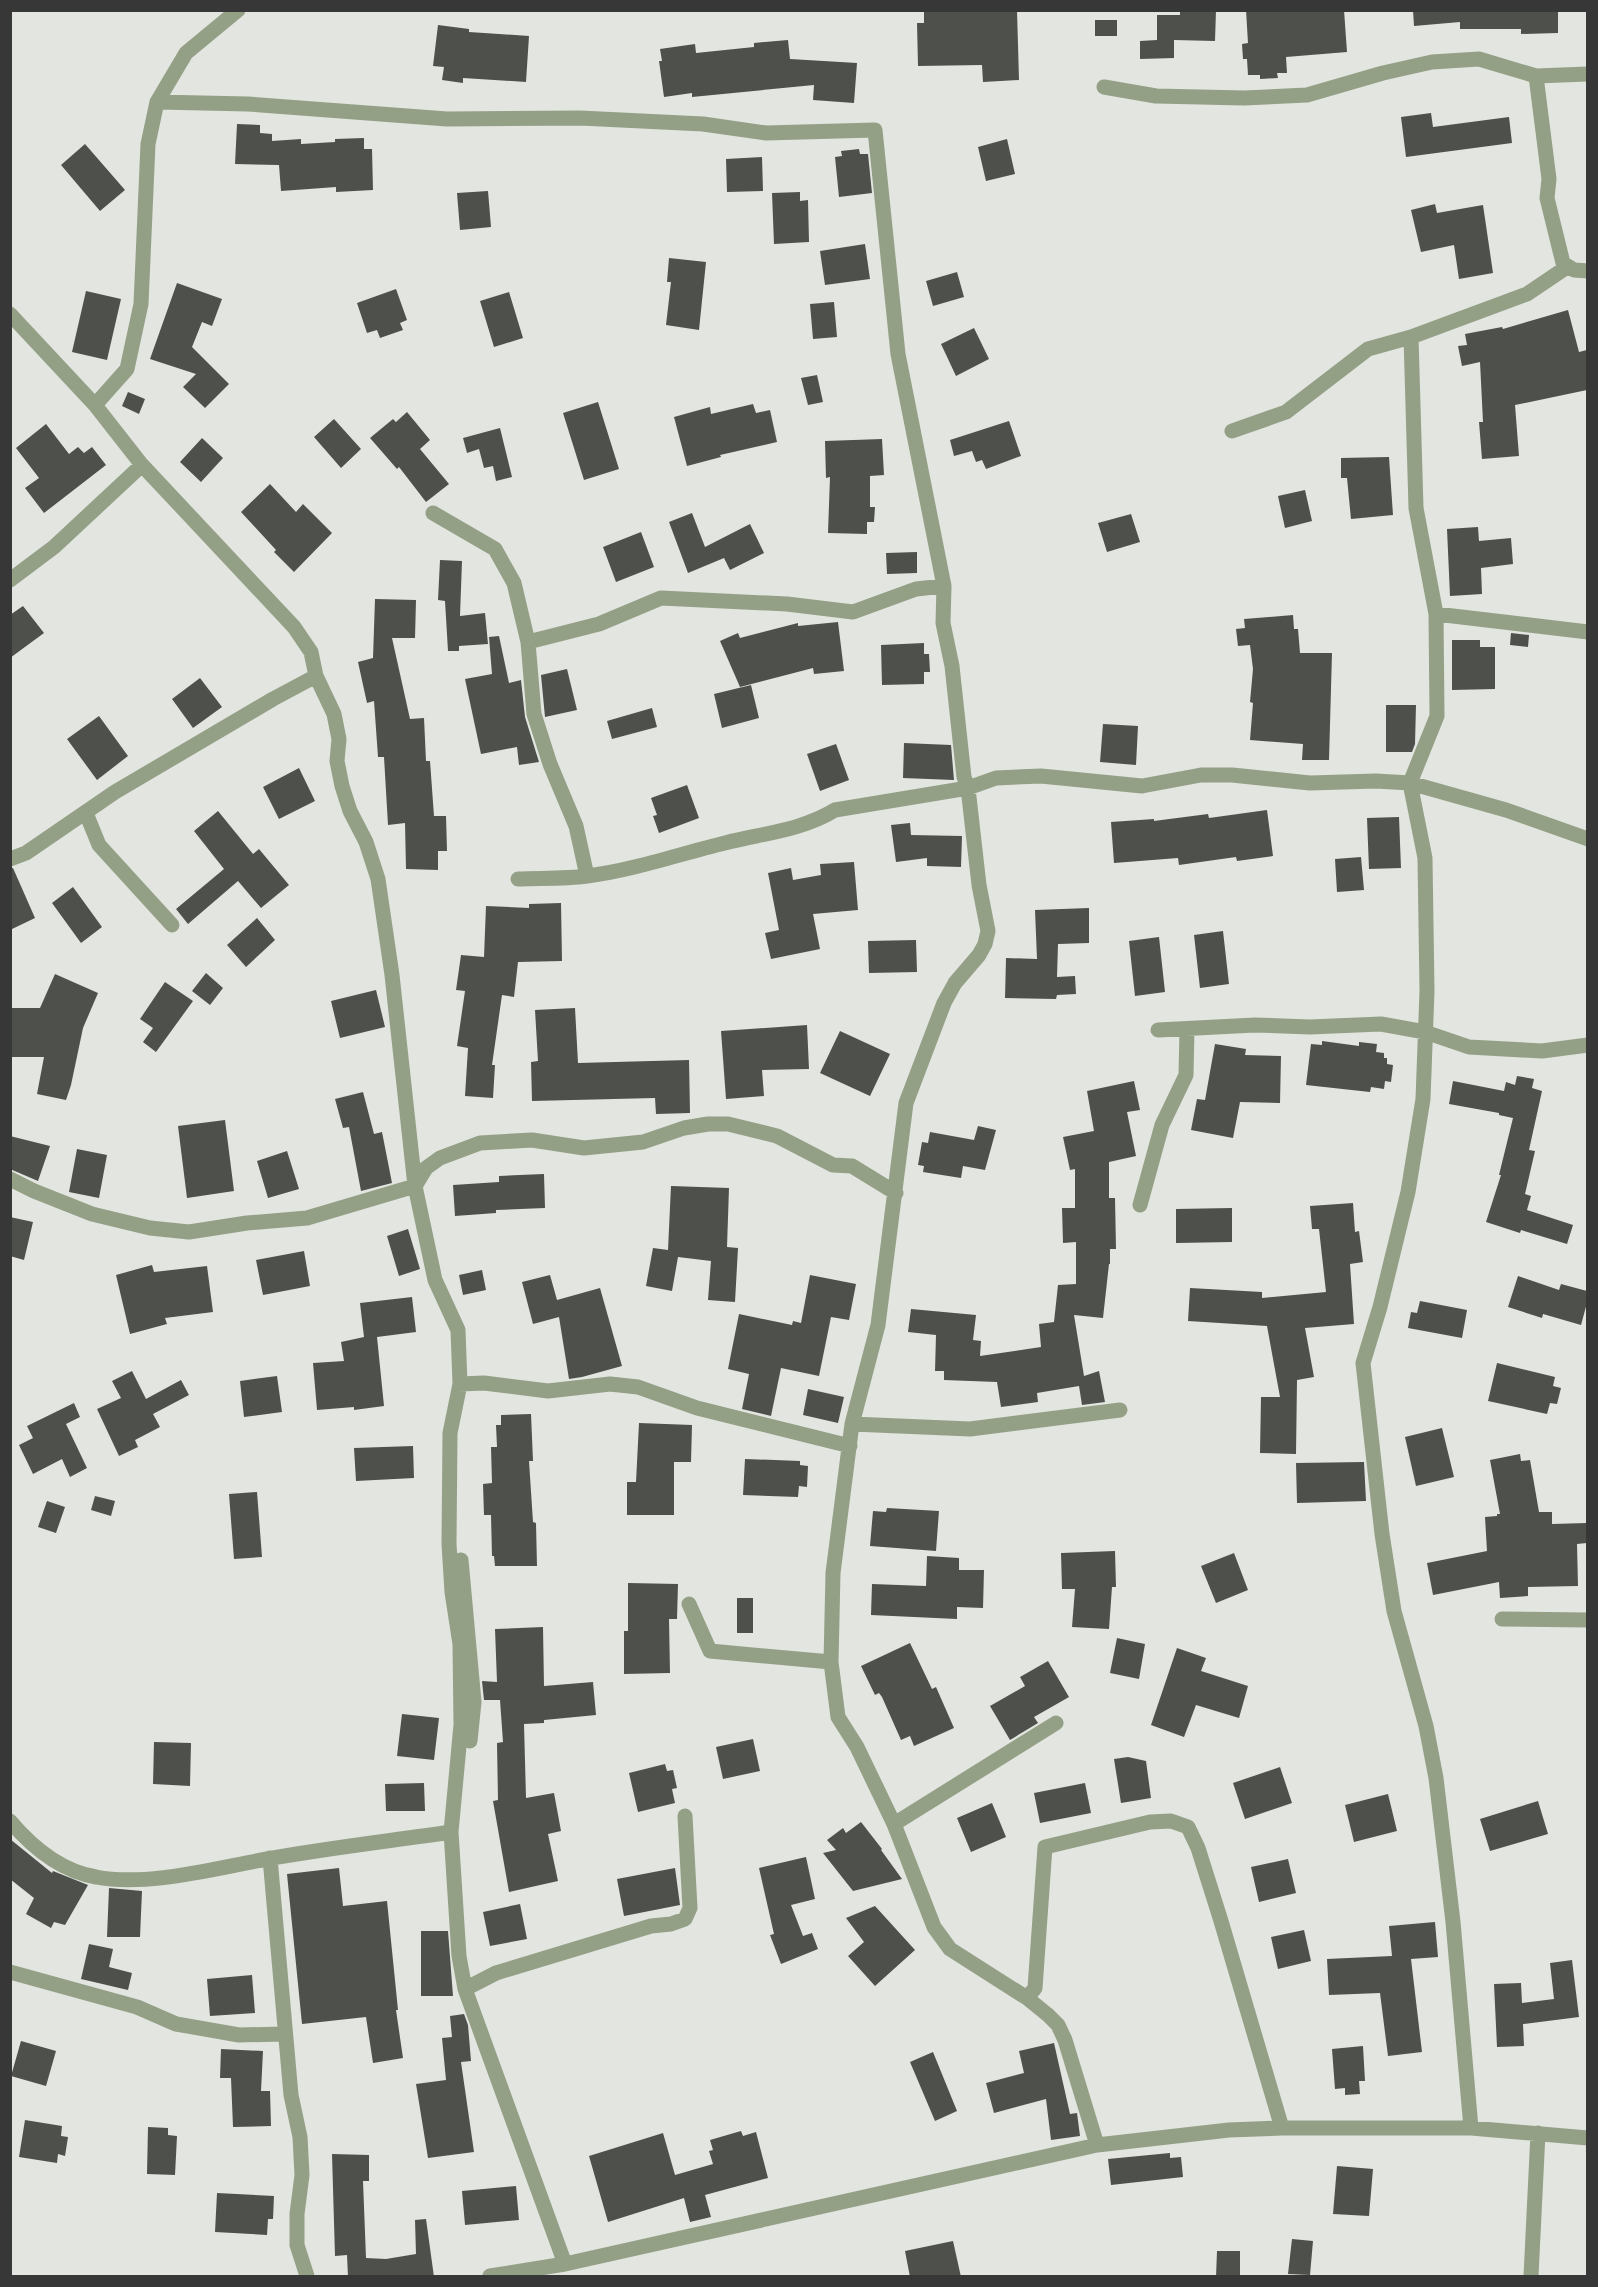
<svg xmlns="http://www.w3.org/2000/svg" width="1598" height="2287" viewBox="0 0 1598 2287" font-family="'Asap Condensed',sans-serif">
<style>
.building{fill:#4e504c}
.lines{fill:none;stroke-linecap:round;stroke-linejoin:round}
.minor{stroke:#93a086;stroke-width:15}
</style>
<rect width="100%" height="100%" fill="#e3e5e0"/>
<path class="building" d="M924 10H1017L1019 80 983 82 982 65 918 66 917 23H924Z
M1180 10H1216L1215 41 1174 40V58L1140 59V41L1157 40V15H1180Z
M1246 10H1344L1347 52 1286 57 1287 73H1277L1278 78 1260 79V75H1248L1247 59H1243L1242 44 1248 43Z
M1413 10H1558V33L1521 34V29H1460V22L1414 26Z
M1095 20H1117V36H1095Z
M438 25 469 29V32L529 36 526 82 463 78V83L442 80 444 67 433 66Z
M788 40 790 59 857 63 854 103 813 100 814 85 692 97V93L664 97 659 61H662L660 49 695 44 696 53 754 47V43Z
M1431 113 1433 127 1509 117 1512 143 1406 157 1401 117Z
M237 124 260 125V133L272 134V141L301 139V144L335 142V139L364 138V149H372L373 190 336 192V187L281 191 279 165 235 164Z
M1007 139 1015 174 986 181 978 147Z
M85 144 125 190 100 211 61 165Z
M859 149 860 154H868L872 193 839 197 835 157 842 156 841 151Z
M762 157 763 191 727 192 726 159Z
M488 191 491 227 460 230 457 193Z
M800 192V201L808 200 809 242 774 244 772 193Z
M1435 204 1437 213 1483 205 1493 273 1459 279 1454 245 1421 252 1411 210Z
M865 244 870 279 825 285 820 251Z
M669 258 706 262 699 330 666 325 671 282H667Z
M957 272 964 297 933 306 926 281Z
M177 283 222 299 212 326 202 322 192 347 229 384 205 408 183 387 196 374 150 359Z
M396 289 407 320 400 323 403 330 380 338 377 330 367 333 357 303Z
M86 291 121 299 107 360 72 352Z
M509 292 523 338 494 347 480 301Z
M834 302 837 337 813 339 810 304Z
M1568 310 1579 352 1587 350V390L1515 405 1519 456 1482 459 1479 422H1483L1480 362 1462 366 1458 346 1467 345 1465 334 1502 327 1503 329Z
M974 328 989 359 956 376 941 344Z
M817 375 823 402 808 405 801 378Z
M128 392 145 399 139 414 122 406Z
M598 402 619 469 584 480 563 413Z
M753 404 756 413 770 410 777 442 720 455 721 457 687 466 674 417 710 407 711 414Z
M407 412 430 440 420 449 449 484 426 502 399 467 397 469 370 438 393 419 396 422Z
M334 419 361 449 341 468 314 437Z
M1009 421 1021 456 986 469 982 460 976 462 972 451 954 456 950 440Z
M46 424 69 454 78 447 84 453 92 447 106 465 44 513 25 488 39 478 16 448Z
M500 428 512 477 496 481 493 466 484 468 479 449 467 453 463 438Z
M202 438 223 458 201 482 180 462Z
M882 439 884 475 870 476V507H875L874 522H867V534L828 533 830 477 826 478 825 441Z
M1389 457 1393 515 1351 519 1347 478H1341V458Z
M270 484 296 512 303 504 332 533 294 572 274 552 276 550 241 512Z
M1305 490 1312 521 1285 528 1278 496Z
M692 513 705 547 750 524 764 553 730 570 724 558 688 573 669 522Z
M1131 514 1140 542 1107 552 1098 523Z
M1478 527 1479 541 1511 538 1513 564 1481 568 1482 594 1450 596 1447 529Z
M641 532 654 567 616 582 603 547Z
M917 552V573L887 574 886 553Z
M440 560 462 561 460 616 485 613 488 644 459 646V651H448L445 601 438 600Z
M375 599 416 600 415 638H392L410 719 424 718 426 761H430L434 816H446L447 851H438V870L406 869 405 823 388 825 384 757H378L374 701 367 703 358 662 373 658Z
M23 606 44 633 10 658V615Z
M1293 615 1294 629H1298L1300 653H1332L1329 760H1302L1303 744 1250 740 1253 703 1250 702 1253 669 1250 645 1238 646 1236 629 1245 628 1244 619Z
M838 622 844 671 814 674 813 668 740 687 720 641 738 633 740 638 798 623V626Z
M1511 633 1529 635 1528 647 1510 645Z
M499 636 509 683 521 680 525 717 539 762 519 765 517 747 481 754 465 679 492 674 489 637Z
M1452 640H1480V647H1495V689L1452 690Z
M924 643V654H929L930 672H924V684L882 685 881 645Z
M567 669 577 710 545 717 541 675Z
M200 678 222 707 193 728 172 699Z
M751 685 759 718 722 728 714 694Z
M1386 705H1416L1415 744 1412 752H1386Z
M652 708 657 727 612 739 607 721Z
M99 716 128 756 97 780 67 739Z
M1103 724 1138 726 1136 765 1100 762Z
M904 743 951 745 954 780 903 778Z
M836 744 849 780 820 791 807 754Z
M299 768 315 801 279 819 263 787Z
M687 785 699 818 659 833 653 816 657 815 651 798Z
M1267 810 1273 856 1237 861 1236 857 1179 865 1178 858 1114 863 1111 822 1154 819V821L1208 814 1209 818Z
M218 811 253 854 259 849 289 885 261 908 238 881 188 924 176 909 224 869 194 831Z
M1399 817 1401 868 1369 869 1367 818Z
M910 823 911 835 962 836 961 867 927 866V858L896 862 891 825Z
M1361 857 1364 890 1337 892 1335 859Z
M854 862 858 910 813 914 820 949 771 959 765 933 779 930 768 873 791 868 793 880 821 875 820 864Z
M10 868H13L35 918 10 930Z
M73 887 102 927 81 943 52 903Z
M561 903 562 961 518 962 514 997 502 995 492 1065H495L493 1098 465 1096 468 1048 457 1046 465 991 456 990 461 955 484 957 486 906 529 908V904Z
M1089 908V943L1058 944 1057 977 1075 976 1076 994 1057 995 1056 999 1005 998 1006 958 1037 959 1035 910Z
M257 918 275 940 246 967 227 945Z
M1223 931 1229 984 1200 988 1194 935Z
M1159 937 1165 992 1135 996 1129 941Z
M916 940 917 972 869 973 868 941Z
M206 973 223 988 210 1005 192 991Z
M55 974 98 993 83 1028 71 1085 66 1100 37 1094 44 1057H10V1008H40Z
M165 982 193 1001 156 1052 143 1042 153 1028 140 1019Z
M376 990 385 1027 340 1038 331 1001Z
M575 1008 578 1063 689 1060 690 1113 656 1114 655 1098 532 1101 531 1062 538 1061 535 1010Z
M807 1025 809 1069 762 1070 764 1096 726 1099 721 1031Z
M840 1031 890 1054 870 1096 820 1073Z
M1322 1041 1359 1046V1042L1377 1044 1376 1052 1384 1053V1058H1387V1064L1393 1065 1391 1082 1385 1081 1384 1089 1371 1087 1370 1092 1306 1085 1311 1044 1322 1045Z
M1215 1044 1246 1049 1245 1055 1281 1056 1280 1103 1240 1102 1233 1138 1191 1130 1197 1099 1205 1100Z
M1517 1076 1534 1079 1532 1088 1542 1091 1529 1150 1535 1151 1525 1194 1531 1196 1527 1210 1573 1225 1567 1244 1521 1230 1520 1233 1486 1222 1501 1175H1499L1513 1118 1499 1115V1113L1449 1104 1453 1081 1504 1091 1506 1082 1515 1085Z
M1134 1081 1140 1110 1127 1112 1136 1156 1109 1162V1198H1115L1116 1249H1110V1264H1109L1103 1318 1074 1315 1084 1376 1099 1371 1105 1402 1082 1405 1079 1386 1037 1393 1038 1402 1001 1407 997 1382 944 1380V1371H935L936 1335 908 1332 911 1309 976 1315 973 1340 981 1341 980 1356 1041 1347 1039 1324 1054 1322 1058 1285 1076 1284V1242L1063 1243 1062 1208H1075V1169L1070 1170 1063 1137 1094 1131 1087 1091Z
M363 1092 374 1134 382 1132 392 1183 361 1191 349 1127 343 1128 335 1099Z
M225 1120 234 1191 187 1198 178 1126Z
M978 1126 996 1130 985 1170 963 1166 961 1178 923 1172 924 1166 918 1165 922 1142 928 1143 930 1132 974 1140Z
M10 1136 50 1146 38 1181 10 1169Z
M77 1149 107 1155 99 1198 69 1192Z
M287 1151 299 1189 268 1198 257 1161Z
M544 1174 545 1208 496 1210V1213L455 1216 453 1185 499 1182V1176Z
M671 1186 729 1188 727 1247 738 1248 735 1302 708 1300 711 1261 678 1257 672 1291 646 1286 653 1248 668 1250Z
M1353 1203 1355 1232 1359 1231 1363 1262 1350 1264 1354 1324 1305 1328 1314 1377 1297 1380 1296 1454 1260 1453 1261 1397H1280L1267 1326 1188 1321 1190 1288 1262 1292V1298L1326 1292 1319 1229H1312L1310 1206Z
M1232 1208V1242L1176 1243V1209Z
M10 1217 33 1222 24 1260 10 1256Z
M408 1229 420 1269 399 1276 387 1236Z
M304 1251 310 1286 263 1295 256 1260Z
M152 1265 154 1272 207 1266 213 1312 165 1318 167 1324 130 1334 116 1275Z
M482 1270 486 1290 463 1295 459 1275Z
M550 1275 557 1300 600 1288 622 1366 582 1377 569 1379 559 1317 533 1324 522 1282Z
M810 1275 856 1284 849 1320 831 1317 819 1376 781 1368 771 1416 742 1409 749 1374 728 1369 739 1314 792 1325 793 1321 801 1323Z
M1518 1276 1559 1290 1561 1284 1587 1291V1303L1581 1325 1543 1314 1542 1318 1508 1307Z
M412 1297 416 1332 377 1337 384 1406 354 1410V1407L317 1410 313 1363 344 1361 341 1342 364 1337 360 1303Z
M1420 1301 1467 1310 1462 1338 1408 1328 1411 1312 1417 1313Z
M1497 1363 1555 1377 1553 1386 1561 1388 1557 1404 1550 1403 1547 1414 1488 1401Z
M132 1371 146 1399 181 1380 189 1395 153 1414 160 1427 135 1440 138 1447 119 1456 97 1409 121 1398 112 1381Z
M277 1376 282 1412 244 1417 240 1381Z
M808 1389 844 1397 838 1423 803 1415Z
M74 1403 80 1417 66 1424 87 1468 70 1477 62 1459 33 1474 19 1445 33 1438 27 1426Z
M531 1414 533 1461H529L533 1522 536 1523 537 1566H495L494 1556H492L491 1515H484L483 1484 492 1483 491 1447H497L496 1425H501V1415Z
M639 1423 692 1425 691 1462H674V1515H627V1482H636Z
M1442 1428 1454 1477 1416 1486 1405 1437Z
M413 1446 414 1478 356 1481 354 1448Z
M1520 1454 1521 1461 1530 1460 1539 1512H1552V1524L1587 1523V1543L1577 1544 1578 1586 1528 1587V1596L1500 1598 1499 1582 1433 1595 1427 1563 1487 1551 1485 1517 1497 1516V1514H1500L1490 1460Z
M745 1459 800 1461V1465L808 1466 807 1487 799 1486 798 1497 743 1495Z
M1364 1462 1366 1501 1297 1503 1296 1463Z
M257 1492 262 1557 234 1559 229 1494Z
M95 1496 115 1501 111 1516 91 1510Z
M47 1501 65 1507 56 1533 38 1527Z
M887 1508 939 1511 936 1551 870 1546 873 1511 886 1512Z
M1115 1551 1116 1587H1112L1109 1629 1072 1627 1075 1589H1062L1061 1553Z
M1234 1553 1248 1590 1216 1603 1201 1566Z
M927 1556 959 1558V1570H984L983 1608 957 1607V1619L871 1615 872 1584 926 1586Z
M628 1583 678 1584 677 1619H669L670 1673 624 1674V1631H628Z
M737 1598H753V1633H737Z
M543 1627 544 1686 593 1682 596 1715 544 1720V1723L524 1724 526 1798 554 1793 561 1831 548 1834 558 1881 509 1892 493 1801 498 1800 497 1743 503 1742 500 1700H484L482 1681 497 1682 495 1629Z
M1117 1638 1145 1644 1139 1679 1110 1673Z
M910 1643 932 1689 936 1687 954 1728 914 1746 910 1736 901 1740 882 1697 879 1693 875 1695 861 1666Z
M1177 1648 1206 1658 1201 1671 1248 1686 1239 1718 1196 1705 1184 1737 1151 1725Z
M1048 1661 1069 1697 1034 1717 1038 1723 1010 1740 990 1706 1025 1686 1020 1677Z
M402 1714 439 1718 434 1760 397 1756Z
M753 1739 760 1771 723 1779 716 1747Z
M154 1742 191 1743 190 1786 153 1784Z
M1128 1757 1146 1761 1151 1798 1121 1803 1114 1759Z
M665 1764 667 1771 673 1770 677 1788 672 1789 675 1803 638 1812 629 1773Z
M1280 1767 1292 1803 1245 1819 1233 1783Z
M424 1783 425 1811H386L385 1784Z
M1085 1783 1091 1813 1040 1823 1034 1793Z
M1388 1794 1397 1831 1354 1842 1345 1805Z
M1538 1801 1548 1834 1490 1851 1480 1819Z
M992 1803 1006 1837 971 1852 957 1818Z
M861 1822 882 1849 881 1850 902 1879 853 1891 823 1853 836 1850 827 1840 843 1828 846 1833Z
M10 1839 52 1873 53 1871 88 1885 65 1925 54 1922 51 1928 26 1914 34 1898 10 1879Z
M806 1857 815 1899 791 1905 803 1936 812 1933 818 1949 781 1964 770 1935 774 1934 759 1868Z
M1288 1859 1296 1893 1259 1902 1251 1867Z
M339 1868 343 1906 387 1901 398 2010H396L403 2058 373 2063 366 2017 302 2024 287 1874Z
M675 1868 680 1905 624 1916 617 1879Z
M109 1888 142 1891 140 1937H107Z
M520 1904 527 1939 490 1946 483 1912Z
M875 1906 915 1950 875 1986 848 1956 864 1942 846 1918Z
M1435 1922 1438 1957 1411 1959 1422 2052 1388 2056 1380 1993 1329 1995 1327 1959 1392 1956 1389 1926Z
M1304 1930 1311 1961 1278 1969 1271 1937Z
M421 1931H448L453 1996H421Z
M89 1944 113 1949 109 1967 132 1973 128 1990 81 1979Z
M1572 1960 1579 2017 1523 2024 1524 2046 1497 2047 1494 1984 1521 1983 1522 2003 1554 1999 1550 1963Z
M252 1975 255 2013 210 2016 207 1979Z
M464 2014 468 2025 471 2061 461 2062 474 2152 428 2158 416 2084 446 2080 442 2038 452 2037 450 2016Z
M21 2041 56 2051 46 2086 11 2076Z
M1054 2043 1070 2114 1077 2113 1080 2136 1051 2140 1046 2099 994 2113 986 2083 1024 2073 1019 2051Z
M1363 2046 1365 2081H1359L1360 2094 1345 2095V2088L1335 2089 1332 2049Z
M221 2049 263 2051 261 2091H270L271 2126 233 2127 231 2078H220Z
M933 2052 957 2111 935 2121 910 2062Z
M25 2120 62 2126 61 2136 68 2137 65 2156 58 2154 57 2163 19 2157Z
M148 2127 168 2128V2135L177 2136 175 2175 147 2174Z
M741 2131 743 2136 756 2132 768 2178 705 2195 711 2217 690 2222 684 2198 608 2222 589 2156 663 2133 675 2175 713 2164 709 2151 713 2150 710 2140Z
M1170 2153V2158L1181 2157 1183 2177 1111 2185 1108 2159Z
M332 2154 369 2155V2181H363L366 2258 386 2259 416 2254 415 2220 426 2219 434 2277H348L347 2255 335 2256Z
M1337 2166 1373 2169 1369 2216 1333 2214Z
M516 2186 519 2220 465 2225 462 2191Z
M217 2193 274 2196 273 2219H268L267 2235 215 2232Z
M1292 2239 1313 2241 1310 2275 1288 2274Z
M953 2241 961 2277H910L905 2251Z
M1217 2251H1240V2277H1216Z"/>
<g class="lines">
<path class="minor" d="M1536 76 1549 179 1547 198 1563 263 1574 270 1588 271
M1104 87 1156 96 1244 98 1307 95 1383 73 1432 62 1479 59 1536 76 1588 74
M157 102 248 104 447 119 580 118 703 124 766 133 875 130 898 354 944 586 943 623 952 666 964 777 968 788 979 885 988 931 985 944 979 955 955 983 944 1003 906 1103 878 1325 852 1424 833 1573 831 1662 838 1717 857 1747 894 1824 934 1927 950 1949 1027 1998 1048 2015 1058 2025 1065 2040 1097 2145
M10 314 95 405 142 465 294 627 311 652 316 676 334 714 339 739 337 761 342 786 350 811 366 842 378 879 392 975 415 1186 435 1280 458 1330 460 1384 450 1433 449 1544 452 1592 460 1644 461 1725 451 1832 459 1956 465 1989 565 2264
M1411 337 1416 508 1436 614 1437 716 1410 783 1425 858 1427 991 1423 1099 1408 1192 1380 1307 1363 1363 1382 1534 1394 1611 1426 1726 1436 1778 1453 1922 1471 2128
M95 405 127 369 141 304 148 144 157 102 186 53 238 10
M1232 431 1286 412 1368 349 1411 337 1527 294 1567 267
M433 513 495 549 514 583 528 642 534 714 550 764 576 826 587 876
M10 580 54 547 142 465
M1436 614 1588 632
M528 642 599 624 661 598 787 604 853 612 916 589 944 586
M86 813 99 845 172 925
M10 859 26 853 115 792 273 699 316 676
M518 879C541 878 565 879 587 876 634 870 679 854 725 843 764 833 800 831 835 810L968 788 996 778 1041 776 1142 786 1201 775H1232L1310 783 1376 781 1410 783 1506 810 1588 839
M1158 1030 1255 1025 1310 1027 1381 1024 1425 1032 1469 1047 1542 1051 1588 1045
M10 1179 34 1191 92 1214 150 1228 189 1232 247 1223 307 1218 415 1186 426 1168 440 1158 480 1143 532 1140 584 1148 643 1142 684 1128 708 1124H728L777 1136 833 1165 852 1166 896 1193
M1140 1205 1162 1125 1186 1075 1187 1029
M460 1384 484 1383 548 1391 610 1384 638 1387 697 1408 850 1446
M852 1424 970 1429 1120 1410
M461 1560 474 1702 470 1741
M689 1604 710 1651 831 1662
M1502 1619 1588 1620
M10 1821C32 1847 61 1871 96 1877 147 1887 216 1868 267 1859 328 1848 390 1841 451 1832
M894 1824 1056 1723
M270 1858 291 2095 300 2137 302 2175 297 2214V2245L307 2276
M10 1972 137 2007 176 2024 239 2035 284 2034
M465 1989 496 1973 651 1926 671 1924 685 1919 690 1908 685 1816
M1027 1998 1035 1988 1045 1847 1150 1822 1171 1821 1188 1827 1198 1848 1221 1921 1282 2128
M490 2276 565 2264 1097 2145 1229 2130 1282 2128H1471L1588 2138
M1531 2276 1538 2133"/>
</g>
<rect width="1598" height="2287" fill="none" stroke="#363736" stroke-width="24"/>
</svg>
